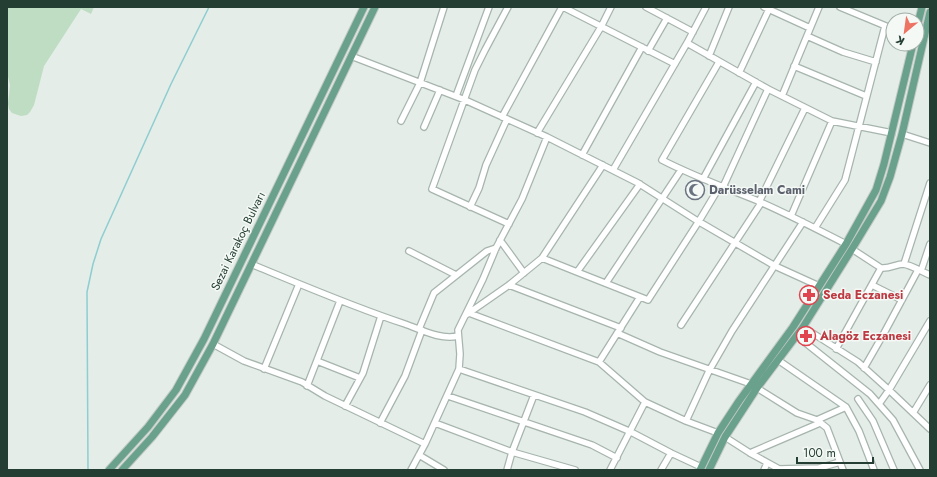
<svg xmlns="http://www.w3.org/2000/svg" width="937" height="477" viewBox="0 0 937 477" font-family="Jost,sans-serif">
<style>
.green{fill:#beddc2}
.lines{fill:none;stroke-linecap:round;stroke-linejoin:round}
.stream{stroke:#8ecdd0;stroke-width:1.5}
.minor-casing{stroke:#a7b5ae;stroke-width:8}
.major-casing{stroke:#c2c9c6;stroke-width:9}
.minor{stroke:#fff;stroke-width:5.5}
.major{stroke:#6aa18c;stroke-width:7}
.labels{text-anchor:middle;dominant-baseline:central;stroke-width:3;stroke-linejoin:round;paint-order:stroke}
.worship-label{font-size:12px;font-weight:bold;fill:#5b616d;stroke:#f4f9f6;text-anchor:start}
.street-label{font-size:12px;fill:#243e34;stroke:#f4f9f6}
.health-label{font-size:12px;font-weight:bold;fill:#be3a42;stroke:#f4f9f6;text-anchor:start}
</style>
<rect width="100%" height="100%" fill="#e4ede8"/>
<path class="green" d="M7 7H94L91 14 81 9 44 66 34 105 30 112 27 115 21 116 12 113 9 109 8 104 10 85 7 72Z"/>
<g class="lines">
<path class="stream" d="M88 470 87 292 93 264 101 239 171 84 209 7"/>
<g class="minor-casing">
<path id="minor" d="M508 7 485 50 475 70 432 189 509 224
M563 7 675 64
M646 7 693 32
M764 7 810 28
M840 7 893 29
M807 36 843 52 876 62
M687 43 768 89 832 121 892 133
M648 51 667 18
M351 56 465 100 547 137 638 183 696 220 775 266 819 286
M709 56 729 7
M719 62 662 160C693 176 726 188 758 201 788 214 817 229 846 244
M794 66 866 96
M739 73 770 7
M456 96 489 7
M782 96 819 7
M502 117 562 7
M401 121 420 83 444 7
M424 127 440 90
M537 133 601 27 611 7
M902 134 930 143
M582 155 642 47
M613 170 687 43 706 7
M703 179 756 82
M640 184 577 272 648 300 699 221 720 186
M723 187 768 89
M759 202 805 108
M470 207 479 188 486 165 507 119
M791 216 832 121
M815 228 845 180 885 26
M500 240 524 273
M852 249 881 268C890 269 896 264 903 264 912 265 922 272 930 275
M409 251 456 275
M542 258 577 272
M251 264C302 285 353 307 405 324 422 330 440 340 458 336
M904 264 930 183
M921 271 930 244
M606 283 681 170
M509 285 621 328
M872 285 902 300
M469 313 599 362 645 402
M466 315 509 285 542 258 603 165
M681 325 761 203
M803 327 858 362 889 390 930 429
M419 329 434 293 487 251 496 248
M617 333 660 352 751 384
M797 336 870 394 893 420 920 470
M213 344 244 361 302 382 325 396 425 444
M836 349 881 268
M778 360 846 407 859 431 874 470
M317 361 360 378
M599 362 640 297
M864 368 883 335 918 270
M264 369 299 284
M459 369 585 412 631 432 671 453 701 467
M307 386 340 301
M757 388 797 413 817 420 827 428 843 470
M448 396 592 445 617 458
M858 399 873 421 894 470
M879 404 889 390 930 321
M345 406 363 373 381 316
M913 413 930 385
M817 420 846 407
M686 421 709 371 732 331 803 222
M380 423 405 376 422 330
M435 423 512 452 575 470
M725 437 750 453 779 469 819 468 840 462
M750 453 820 423
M419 455 444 470
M411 470 425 444 459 369 460 354 458 330 483 279 496 248 522 199 547 137
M507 470 512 452 534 395
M610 470 645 402 686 421 718 433
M661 470 671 453
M764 470 767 463"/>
</g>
<g class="major-casing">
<path id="major" d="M917 27 922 7
M109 470 148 427 176 390 204 339 364 7
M122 470 152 437 185 395 213 344 375 7
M700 470 718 433 739 401 793 327 846 244 876 190 884 164 913 44
M709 470 725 437 757 388 803 327 852 249 881 201 890 177 902 134 930 12"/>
</g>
<use href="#minor" class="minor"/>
<use href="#major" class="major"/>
</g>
<defs>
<g id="mosque-ring" transform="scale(1)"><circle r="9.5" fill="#f4f9f6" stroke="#6b7280" stroke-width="1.5"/><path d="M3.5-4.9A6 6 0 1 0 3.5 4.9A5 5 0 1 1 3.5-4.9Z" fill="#6b7280"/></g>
<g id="pharmacy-ring" transform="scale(1)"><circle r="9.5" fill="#f4f9f6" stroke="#e0444e" stroke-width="1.5"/><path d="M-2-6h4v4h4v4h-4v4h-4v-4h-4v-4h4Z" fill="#e0444e"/></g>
</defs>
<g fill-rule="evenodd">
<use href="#mosque-ring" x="695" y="190"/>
<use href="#pharmacy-ring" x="809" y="295"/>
<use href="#pharmacy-ring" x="806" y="336"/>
</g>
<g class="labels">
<g class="worship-label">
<text x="709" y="190">Darüsselam Cami</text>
</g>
<g class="street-label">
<text transform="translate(238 241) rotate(-64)">Sezai Karakoç Bulvarı</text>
</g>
<g class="health-label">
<text x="823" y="295">Seda Eczanesi</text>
<text x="820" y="336">Alagöz Eczanesi</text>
</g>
</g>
<rect width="937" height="477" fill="none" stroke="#243e34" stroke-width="16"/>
<g transform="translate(905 32) rotate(209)"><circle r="19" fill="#f4f9f6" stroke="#a1aea8"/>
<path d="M0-3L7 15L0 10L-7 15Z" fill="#ed7362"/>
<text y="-6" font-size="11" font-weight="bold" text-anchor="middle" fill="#243e34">K</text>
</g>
<path d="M797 457v6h76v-6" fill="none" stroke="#243e34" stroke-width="2"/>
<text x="803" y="457" font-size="12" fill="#243e34" stroke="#f4f9f6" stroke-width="3" paint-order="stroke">100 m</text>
</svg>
